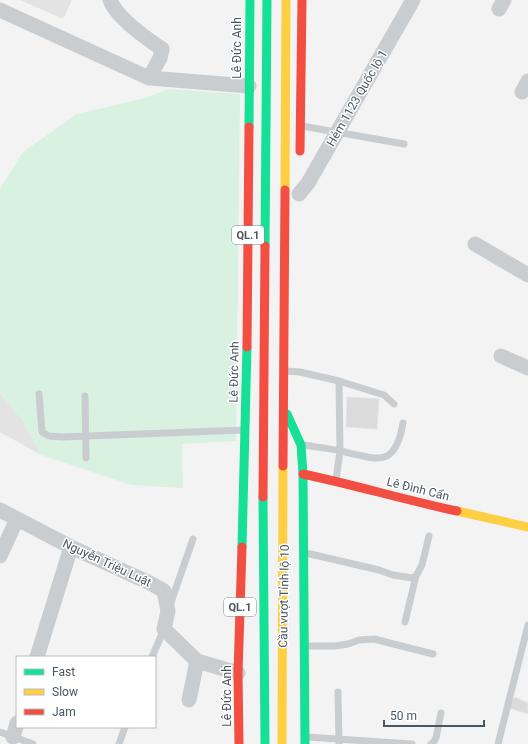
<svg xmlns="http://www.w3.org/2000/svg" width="528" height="744" viewBox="0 0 528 744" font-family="Roboto,sans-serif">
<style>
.education{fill:#e4e3e4}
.green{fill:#d9f1e1}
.building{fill:#dbdbdc;stroke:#e5e5e6}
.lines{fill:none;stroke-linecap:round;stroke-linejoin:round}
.lane{stroke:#cacdcf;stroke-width:7}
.street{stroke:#cacdcf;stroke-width:15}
.fast{stroke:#16e098;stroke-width:9}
.slow{stroke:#ffcf43;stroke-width:9}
.jam{stroke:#f24e42;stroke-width:9}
.labels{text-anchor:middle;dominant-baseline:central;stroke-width:3;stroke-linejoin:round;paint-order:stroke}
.shield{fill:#fff;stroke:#808990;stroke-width:1}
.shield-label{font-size:11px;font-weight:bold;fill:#4a5660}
.street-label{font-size:12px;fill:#4a5660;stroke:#fff}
</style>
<rect width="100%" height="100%" fill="#f3f3f3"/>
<path class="education" d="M20 0H72L63 19Z
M0 393 23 421 41 455 0 432Z"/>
<path class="green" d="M168 89 240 94 236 441 182 444 183 488 131 485 41 455 23 421 0 393V189L23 152 77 114 145 98Z"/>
<path class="building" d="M347 397 379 399 377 429 346 427Z
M515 697 528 703V714L509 708 510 702Z"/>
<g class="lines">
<path class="lane" d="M302 126 404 144
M286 371 300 372 339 381 384 395 394 404
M39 394 42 432 49 436 62 437 244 430
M85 396 86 458
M303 445C315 447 328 448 340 451 375 458 395 471 403 423
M336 480 340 451 339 381
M306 553 379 570 393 575 412 578 416 576
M170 605 193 539
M405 622 416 576 422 565 429 536
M306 646H335L348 644 359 640 374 639 433 654
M152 657 164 629
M338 692 339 743
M0 732 33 744
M307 737 412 744
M119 744 125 727
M431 744 433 743 436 738 441 713
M498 744 528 625"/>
<path class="street" d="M110 0C117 18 146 38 162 49L160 58 149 78
M499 9 504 0
M0 10 149 78 249 86
M522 92 528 81
M299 194 308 183 413 0
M475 244 528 275
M501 356 528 368
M0 510 71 547 152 584 164 591 168 611 164 629 197 661 238 673
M0 556 17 519
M37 657 71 547
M189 700 197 661
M13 737 17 723"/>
<path class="fast" d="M249 127 250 0
M265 246 267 0
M287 414 301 445 303 474 305 744
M263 497 265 744
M242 547 247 347"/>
<path class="slow" d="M285 190 286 0
M457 511 528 527
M282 744 283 466"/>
<path class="jam" d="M300 151 302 0
M247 347 249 127
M283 466 285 190
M303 474C355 485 405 500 457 511
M263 497 265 246
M239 744 238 673 242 547"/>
</g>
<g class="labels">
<g class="shield">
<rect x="232" y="226" width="32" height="18" rx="3"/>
<rect x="224" y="598" width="32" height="18" rx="3"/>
</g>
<g class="shield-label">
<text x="248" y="235">QL.1</text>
<text x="240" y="607">QL.1</text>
</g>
<g class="street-label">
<text transform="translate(237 48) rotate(-90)">Lê Đức Anh</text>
<text transform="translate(357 98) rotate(-60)">Hẻm 1123 Quốc lộ 1</text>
<text transform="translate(234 372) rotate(-89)">Lê Đức Anh</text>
<text transform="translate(418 489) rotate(14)">Lê Đình Cẩn</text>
<text transform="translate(107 563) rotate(25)">Nguyễn Triệu Luật</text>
<text transform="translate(284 596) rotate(-89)">Cầu vượt Tỉnh lộ 10</text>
<text transform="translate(227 696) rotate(-90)">Lê Đức Anh</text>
</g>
</g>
<rect x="16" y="656" width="140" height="72" fill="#ffffff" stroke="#b7bbbf"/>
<rect x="24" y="669" width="20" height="6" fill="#16e098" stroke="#b7bbbf"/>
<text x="52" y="676" font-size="12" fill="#4a5660">Fast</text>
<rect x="24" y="689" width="20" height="6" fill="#ffcf43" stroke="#b7bbbf"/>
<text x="52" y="696" font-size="12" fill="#4a5660">Slow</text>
<rect x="24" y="709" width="20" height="6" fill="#f24e42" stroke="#b7bbbf"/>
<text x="52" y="716" font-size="12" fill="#4a5660">Jam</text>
<path d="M384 720v6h100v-6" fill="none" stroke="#4a5660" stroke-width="2"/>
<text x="390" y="720" font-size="12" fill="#4a5660" stroke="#ffffff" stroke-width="3" paint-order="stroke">50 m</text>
</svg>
